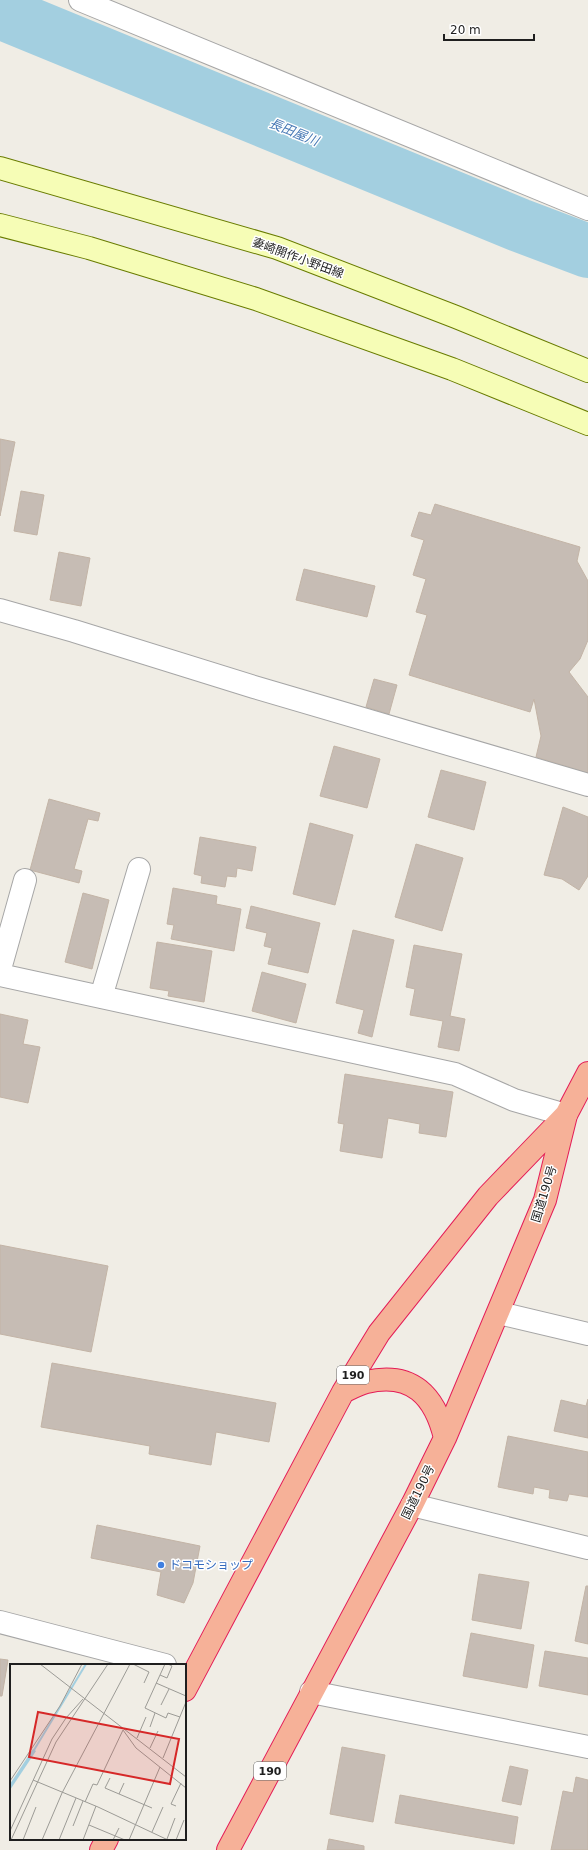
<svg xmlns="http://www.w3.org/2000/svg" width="588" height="1850" viewBox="0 0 588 1850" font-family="'DejaVu Sans','Noto Sans JP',sans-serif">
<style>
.water{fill:#a3cfe0}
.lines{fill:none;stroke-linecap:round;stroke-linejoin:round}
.river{stroke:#a3cfe0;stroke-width:54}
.building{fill:#c6bcb4;stroke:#c3b4a6}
.minor-casing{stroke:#a6a6a6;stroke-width:24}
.tertiary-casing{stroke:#a6a6a6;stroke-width:24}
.secondary-casing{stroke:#697c00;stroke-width:24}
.trunk-casing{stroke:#e41c57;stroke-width:24}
.minor{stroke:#fff;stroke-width:22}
.tertiary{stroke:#fff;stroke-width:22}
.secondary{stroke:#f6fdb6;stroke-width:22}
.trunk{stroke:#f6b198;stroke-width:22}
.shop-dot{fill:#3f7fe0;stroke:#fff;stroke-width:1.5}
.labels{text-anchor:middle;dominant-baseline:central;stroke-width:3;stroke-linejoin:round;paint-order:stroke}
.shield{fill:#fff;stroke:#626262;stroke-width:1}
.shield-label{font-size:11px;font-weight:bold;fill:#1f1f1f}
.street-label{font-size:12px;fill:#1f1f1f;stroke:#fff}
.shop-label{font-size:12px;fill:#366cbe;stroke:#fff;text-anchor:start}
.water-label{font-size:13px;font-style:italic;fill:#4678b5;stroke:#fff}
.inset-river{fill:none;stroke:#a3cfe0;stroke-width:2}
.inset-road{fill:none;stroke:#9c9b96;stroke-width:1}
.view{fill:#d62828;fill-opacity:0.15;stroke:#d62828;stroke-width:2}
.inset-edge{fill:none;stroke:#1f1f1f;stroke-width:2}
</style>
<rect width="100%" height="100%" fill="#f0ede5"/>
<path class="water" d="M0 0H35L104 28 90 73 0 36Z"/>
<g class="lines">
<path class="river" d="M0 12 519 225 588 251"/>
</g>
<path class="building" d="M0 439 15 442 0 516Z
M21 491 44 495 37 535 14 531Z
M435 504 580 547 577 561 588 581V640L580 659 569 672 588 697V773L536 757 541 736 534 699 530 712 409 675 427 615 416 612 426 579 413 575 424 540 411 536 419 512 431 515Z
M59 552 90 558 81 606 50 600Z
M304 569 375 586 367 617 296 600Z
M374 679 397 685 389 714 366 707Z
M334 746 380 759 367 808 320 796Z
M441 770 486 782 474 830 428 817Z
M49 799 100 813 98 821 88 819 74 869 82 871 79 883 30 870Z
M563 807 588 817V876L579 890 562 879 544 875Z
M310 823 353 835 335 905 293 894Z
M200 837 256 847 252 871 237 868 236 877 227 876 225 887 201 883 202 876 194 874Z
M416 844 463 858 442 931 395 917Z
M173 888 217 896 216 904 241 909 234 951 171 939 174 925 167 924Z
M83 893 109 900 92 969 65 962Z
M251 906 320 923 308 973 268 964 272 948 264 946 267 933 246 928Z
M353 930 394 940 372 1037 358 1033 364 1010 336 1003Z
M157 942 212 951 204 1002 168 996 169 991 150 988Z
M414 945 462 954 450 1016 465 1019 459 1051 438 1047 443 1021 410 1015 415 989 406 987Z
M262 972 306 984 296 1023 252 1011Z
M0 1014 28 1020 23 1044 40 1047 28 1103 0 1097Z
M345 1074 453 1092 446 1137 419 1133 420 1124 388 1118 382 1158 340 1151 344 1124 338 1123Z
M0 1245 108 1266 91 1352 0 1334Z
M52 1363 276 1403 269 1442 216 1432 211 1465 149 1454 150 1446 41 1427Z
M588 1399V1438L554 1431 561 1400 586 1406Z
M508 1436 588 1452V1497L569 1494 567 1501 549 1498 550 1490 534 1487 533 1494 498 1487Z
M97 1525 200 1546 193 1583 184 1603 157 1595 161 1572 91 1558Z
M479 1574 529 1582 521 1629 472 1620Z
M586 1586H588V1644L575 1641Z
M471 1633 534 1645 527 1688 463 1676Z
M545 1651 588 1658V1695L539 1686Z
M0 1659 8 1660 2 1696H0Z
M342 1747 385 1755 373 1822 330 1814Z
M510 1766 528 1770 521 1805 502 1801Z
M576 1777 588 1780V1850H551L563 1791 573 1793Z
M400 1795 518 1817 514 1844 395 1823Z
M329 1839 364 1846V1850H327Z"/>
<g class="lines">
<g class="minor-casing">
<path id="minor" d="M80 0 588 209
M0 610 74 631 254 687 588 785
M0 969 25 880
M0 975 455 1074 514 1100 566 1115
M101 997 139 869
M499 1313 588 1334
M412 1505 588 1548
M311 1692 588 1747"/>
</g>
<g class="tertiary-casing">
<path id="tertiary" d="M0 1622 165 1665"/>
</g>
<g class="secondary-casing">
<path id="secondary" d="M0 168 277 248 456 317 588 371
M0 225 89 248 256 299 452 369 588 424"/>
</g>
<g class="trunk-casing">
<path id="trunk" d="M343 1392C351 1388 358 1384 366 1382 412 1371 435 1396 445 1438
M185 1690 343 1392 379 1333 488 1196 565 1116
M101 1850 107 1839
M228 1850 412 1505 445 1438 545 1200 566 1115 588 1073"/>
</g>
<use href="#minor" class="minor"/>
<use href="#tertiary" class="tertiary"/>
<use href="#secondary" class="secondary"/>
<use href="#trunk" class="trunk"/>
</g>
<circle class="shop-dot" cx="161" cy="1565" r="4"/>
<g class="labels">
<g class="shield">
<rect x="337" y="1366" width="32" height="18" rx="3"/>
<rect x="254" y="1762" width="32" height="18" rx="3"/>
</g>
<g class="shield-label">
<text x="353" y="1375">190</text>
<text x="270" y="1771">190</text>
</g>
<g class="street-label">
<text transform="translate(298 258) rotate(20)">妻崎開作小野田線</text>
<text transform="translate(544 1194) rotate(-73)">国道190号</text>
<text transform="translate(418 1492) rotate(-64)">国道190号</text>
</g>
<g class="shop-label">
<text x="169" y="1565">ドコモショップ</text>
</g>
<g class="water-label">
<text transform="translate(294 132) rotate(22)">長田屋川</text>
</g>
</g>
<g transform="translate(10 1664)">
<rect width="176" height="176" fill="#f0ede5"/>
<path d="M23 85 26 87 0 126V120Z" fill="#a3cfe0"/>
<path class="inset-river" d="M21 91 76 0"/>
<path class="inset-road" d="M30 0 176 113M123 0 139 8 134 19M155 0 135 44 156 54 158 49 170 53M150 11 157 14 162 2 158 0M146 19 176 32M151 41 159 25M140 63 145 49M113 66 126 84 176 124M127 74 136 53M140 84 148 67M153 94 176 38M100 114 95 124 142 144M23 116 88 143 158 176M0 117 50 42 72 0M109 130 114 119M75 138 83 120 87 121 113 66M166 142 161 140 171 119M79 161 115 176M63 162 73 137M0 167 42 75 56 54 73 35M142 168 153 143M157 175 165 154M1 176 46 78 98 0M13 176 26 143M32 176 52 129 120 0M49 176 66 134M73 176 86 142M103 176 109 164M119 176 150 103M166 176 174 156"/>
<path class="view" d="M28 48 169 75 160 120 19 93Z"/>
<rect width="176" height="176" class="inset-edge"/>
</g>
<path d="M444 34v6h90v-6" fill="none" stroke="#1f1f1f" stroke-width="2"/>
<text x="450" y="34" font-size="12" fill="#1f1f1f" stroke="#ffffff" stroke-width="3" paint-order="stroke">20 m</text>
</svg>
